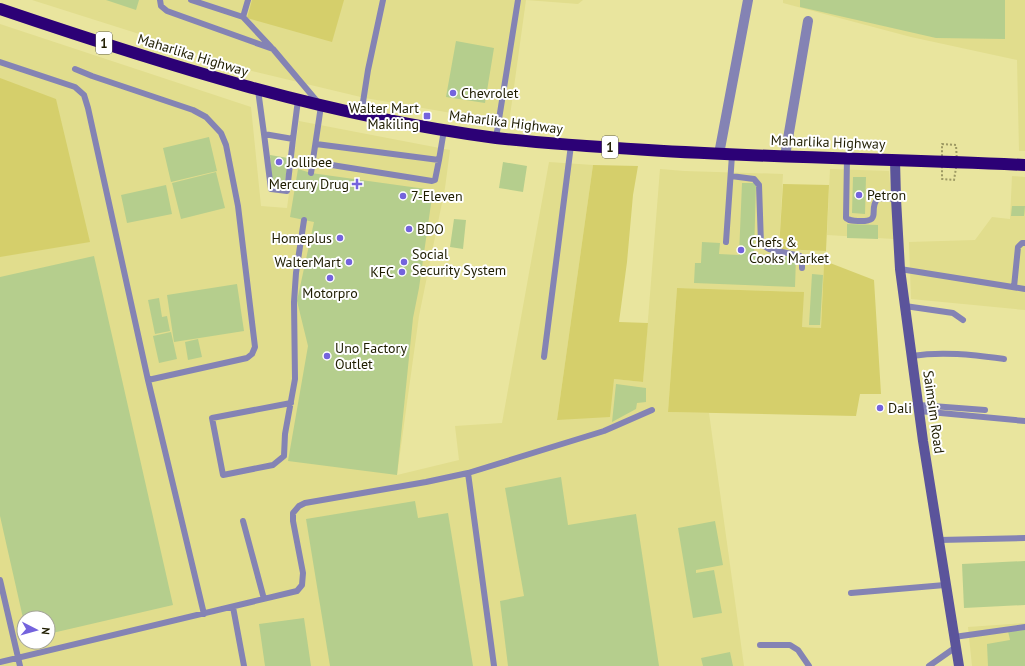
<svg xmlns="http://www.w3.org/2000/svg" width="1025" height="666" viewBox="0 0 1025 666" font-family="'PT Sans',sans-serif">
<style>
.built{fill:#e1dd8d;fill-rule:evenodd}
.green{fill:#d5cf6b}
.building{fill:#b5ce8d}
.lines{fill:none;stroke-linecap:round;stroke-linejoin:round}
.path{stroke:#9d9963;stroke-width:2;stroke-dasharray:2 2;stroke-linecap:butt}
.lane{stroke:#8483b4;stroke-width:6}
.street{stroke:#8483b4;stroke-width:10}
.secondary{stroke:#5b549b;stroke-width:10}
.highway{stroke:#2c0176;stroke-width:12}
.poi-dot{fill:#7463dd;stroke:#fff;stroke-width:1.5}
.labels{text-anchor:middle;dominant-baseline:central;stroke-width:4;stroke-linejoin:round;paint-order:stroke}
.shield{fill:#fff;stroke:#62614d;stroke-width:1}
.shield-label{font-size:13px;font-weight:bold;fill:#1f1d01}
.street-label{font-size:14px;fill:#1f1d01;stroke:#fff}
.poi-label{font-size:14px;fill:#1f1d01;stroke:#fff;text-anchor:start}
</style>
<rect width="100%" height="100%" fill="#e9e59e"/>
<path class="built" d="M32 0H583L578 4 526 0 509 123 365 98 239 68 174 45Z
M783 0H1025V151H1019L1017 60 911 37 783 3Z
M0 24 251 107 261 206 287 208 299 121 450 150 445 188 419 316 397 475 459 460 455 426 502 423 549 162 593 165 557 420 614 379 643 382 660 169 684 171 783 174 779 249 826 251 824 263 821 328 802 327 803 292 677 288 668 412 709 413 744 666H0ZM24 618H48V642H24Z
M830 169 889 171 894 239 827 235Z
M1012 176 1025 177V310L911 299 909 242 975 240 992 217 1010 219Z
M1025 623V666H972L968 627Z"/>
<path class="green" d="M252 0H344L332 42 247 18Z
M0 78 56 99 90 242 0 257Z
M593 165 638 166 633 195 627 262 619 322 648 323 643 382 614 379 610 417 557 420Z
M783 184 829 185 826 251 779 249Z
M824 263H830L874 280 881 394H860L856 416 668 412 677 288 804 292 802 327 821 328Z"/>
<path class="building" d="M106 0H139L136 10Z
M800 0H1005V39L936 38 800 7Z
M456 41 494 48 485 103 446 97Z
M209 137 217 171 171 182 163 148Z
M270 155 288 158 285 183 272 182Z
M503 162 527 166 523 192 499 188Z
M298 169 311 173 433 190 419 288 413 318 397 475 288 461 308 346 297 301 314 222 290 217Z
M216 172 225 208 181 219 172 183Z
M853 177H866L865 214 852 213Z
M742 183H756L754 255 796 257 795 287 694 283 695 263H701L702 242 720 243 719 254 739 255Z
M166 185 172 214 127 223 121 195Z
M1012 206H1025L1024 216H1011Z
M454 219 466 220 463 249 450 247Z
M847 224 878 225V239L847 238Z
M94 256 173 605 48 634V618H23L0 516V277Z
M812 274 823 275 820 325H809Z
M237 284 244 331 174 342 167 295Z
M159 298 162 317 167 316 170 331 155 334 148 300Z
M171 332 177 359 159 363 153 336Z
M198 339 202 357 188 360 185 342Z
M616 384 646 388V402L637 403 636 409 612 422Z
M561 477 568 525 636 514 659 666H508L500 601 524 596 505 488Z
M415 501 418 518 448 513 473 666H330L306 519Z
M715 521 723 565 696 570V573L714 570 722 613 693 618 678 528Z
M1025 561V605L964 608 962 564Z
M304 618 311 666H265L259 624Z
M1025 630V666H988L987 644 1010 640 1008 631Z
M730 652 733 666H703L701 658Z"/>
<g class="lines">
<path class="path" d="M942 144 956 145 957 162 954 180 942 179Z"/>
<path class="lane" d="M160 0 161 6 167 11 273 49 321 106 311 173
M191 0 243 17 271 47
M243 17 248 0
M0 62 75 87 84 95 88 108 148 380 204 614
M75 69 92 76 193 110 206 117 221 133 226 145 238 206 255 347 252 354 247 358 148 380
M258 90 264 134 293 139 298 100
M361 115 368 70 383 0
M264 134 271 189 287 191 293 139
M496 138 518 0
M316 144 439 160 444 130
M847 158 846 218C850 221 853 221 858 221 884 222 867 210 878 198L896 199
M313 162 432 181 435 180 439 160
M731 176 754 179 759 185 761 244 769 249 800 256 802 258V268
M726 242 732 155
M900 269 1025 289
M1014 287 1018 247 1022 243H1025
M905 306 953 313 963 320
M912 356C943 351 973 355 1004 359
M544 357 571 145
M291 403 212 418 223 475 273 465 284 456 285 434 295 379 294 302 296 273 304 220
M919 405 985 410
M919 411 1025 421
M468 473 494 666
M243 521 264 599
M939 540 1025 538
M0 580 20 666
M851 593 945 585
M233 607 244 666
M954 637 1025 627
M760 645H790L798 650 809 666
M0 662 297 591 302 585 303 573 293 521V513L299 506 305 503 426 482 468 473 604 431 652 410
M929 666 956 647"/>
<path class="street" d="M719 154 748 0
M785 156 808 21"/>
<path class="secondary" d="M895 160 896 199 900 269 923 441 959 666"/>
<path class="highway" d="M0 9C162 64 326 116 496 138 547 144 597 147 648 150 773 158 899 159 1025 165"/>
</g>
<g class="poi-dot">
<circle cx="453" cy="93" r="4"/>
<rect x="423" y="112" width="8" height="8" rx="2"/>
<circle cx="279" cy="162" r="4"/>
<path d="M355 178h4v4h4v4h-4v4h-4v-4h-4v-4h4z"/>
<circle cx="859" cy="195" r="4"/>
<circle cx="403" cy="196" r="4"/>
<circle cx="409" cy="229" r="4"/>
<circle cx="340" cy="238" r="4"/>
<circle cx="741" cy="250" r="4"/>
<circle cx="349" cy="262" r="4"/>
<circle cx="404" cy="262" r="4"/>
<circle cx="402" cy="272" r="4"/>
<circle cx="330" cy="278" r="4"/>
<circle cx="327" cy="356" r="4"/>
<circle cx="880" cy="408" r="4"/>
</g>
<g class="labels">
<g class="shield">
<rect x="96" y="32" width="16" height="22" rx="3"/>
<rect x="602" y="136" width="16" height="22" rx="3"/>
</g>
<g class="shield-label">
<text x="104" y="43">1</text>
<text x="610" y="147">1</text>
</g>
<g class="street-label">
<text transform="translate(193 55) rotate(17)">Maharlika Highway</text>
<text transform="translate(506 122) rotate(7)">Maharlika Highway</text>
<text transform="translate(828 142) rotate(2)">Maharlika Highway</text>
<text transform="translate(934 412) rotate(82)">Saimsim Road</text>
</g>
<g class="poi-label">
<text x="461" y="93">Chevrolet</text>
<text x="419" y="108" text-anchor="end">Walter Mart<tspan x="419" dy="16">Makiling</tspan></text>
<text x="287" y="162">Jollibee</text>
<text x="349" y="184" text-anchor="end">Mercury Drug</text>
<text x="867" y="195">Petron</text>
<text x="411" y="196">7-Eleven</text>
<text x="417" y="229">BDO</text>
<text x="332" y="238" text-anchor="end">Homeplus</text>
<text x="749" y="242">Chefs &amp;<tspan x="749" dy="16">Cooks Market</tspan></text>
<text x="412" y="254">Social<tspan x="412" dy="16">Security System</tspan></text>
<text x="341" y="262" text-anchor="end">WalterMart</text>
<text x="394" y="272" text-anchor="end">KFC</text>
<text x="330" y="293" text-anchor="middle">Motorpro</text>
<text x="335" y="348">Uno Factory<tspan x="335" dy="16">Outlet</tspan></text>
<text x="888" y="408">Dali</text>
</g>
</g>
<g transform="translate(36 630) rotate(96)"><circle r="19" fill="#ffffff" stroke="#a5a599"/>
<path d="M0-3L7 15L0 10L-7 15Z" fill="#7463dd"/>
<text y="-6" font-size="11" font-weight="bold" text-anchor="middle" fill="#1f1d01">N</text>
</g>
</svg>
